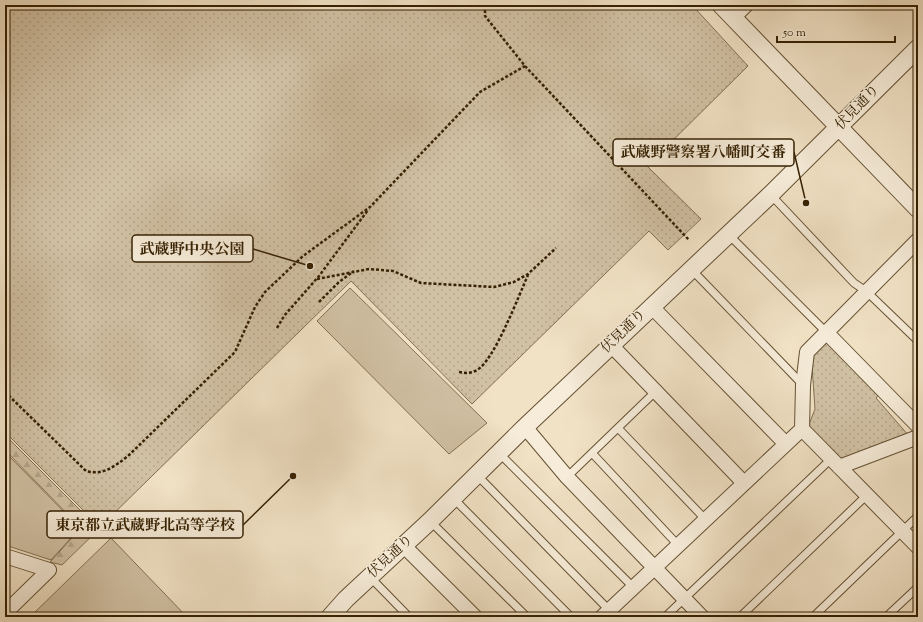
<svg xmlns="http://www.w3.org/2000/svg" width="923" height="622" viewBox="0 0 923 622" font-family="'Sorts Mill Goudy','Noto Serif JP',serif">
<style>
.grass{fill:#d1c1a4;stroke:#847153}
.forest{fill:url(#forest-firs);stroke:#847153}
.park{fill:url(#park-dots);stroke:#847153}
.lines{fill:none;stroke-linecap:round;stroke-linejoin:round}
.service-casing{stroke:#655133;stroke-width:9}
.minor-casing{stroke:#655133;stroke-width:16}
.tertiary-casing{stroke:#655133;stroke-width:19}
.path{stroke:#362102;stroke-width:2.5;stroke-dasharray:3 2;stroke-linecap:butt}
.service{stroke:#f6ecd9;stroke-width:7}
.minor{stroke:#f6ecd9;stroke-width:14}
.tertiary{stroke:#f6ecd9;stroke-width:17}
.labels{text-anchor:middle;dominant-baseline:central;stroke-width:3;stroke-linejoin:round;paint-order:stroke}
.street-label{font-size:14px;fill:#362102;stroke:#f6ecd9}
.leader{fill:none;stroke:#362102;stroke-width:1.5}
.callout-dot{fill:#362102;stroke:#f6ecd9;stroke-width:1.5}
.callout{fill:#f6ecd9;stroke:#362102;stroke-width:1.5}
.callout-label{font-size:15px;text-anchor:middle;font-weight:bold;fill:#362102}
</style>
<defs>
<pattern id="forest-firs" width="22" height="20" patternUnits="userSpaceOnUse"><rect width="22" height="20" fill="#d1c1a4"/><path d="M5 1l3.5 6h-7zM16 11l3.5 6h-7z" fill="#b4a68c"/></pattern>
<pattern id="park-dots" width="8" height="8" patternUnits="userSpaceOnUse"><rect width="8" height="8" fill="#d1c1a4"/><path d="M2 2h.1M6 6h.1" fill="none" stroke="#b4a68c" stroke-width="1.8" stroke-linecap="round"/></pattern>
</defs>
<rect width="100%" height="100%" fill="#f1e2c5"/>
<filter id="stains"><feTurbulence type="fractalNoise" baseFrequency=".005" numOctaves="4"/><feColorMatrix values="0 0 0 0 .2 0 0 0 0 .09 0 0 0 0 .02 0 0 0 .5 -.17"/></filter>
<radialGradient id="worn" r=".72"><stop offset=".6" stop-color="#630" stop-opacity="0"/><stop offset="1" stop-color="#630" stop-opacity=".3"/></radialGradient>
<path class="grass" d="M350 288 487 423 449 454 317 321Z
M5 452 80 528 51 560 5 545Z
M111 538 187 617H30Z"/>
<path class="forest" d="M5 435 99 529 62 565 50 562 81 528 5 450Z"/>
<path class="park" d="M5 5H692L748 66 647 166 701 219 668 250 649 231 472 404 351 281 100 527 5 432Z
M826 337 880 393 876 398 909 436 841 462 808 427 815 409 811 352Z"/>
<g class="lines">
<g class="service-casing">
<path id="service" d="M771 195 854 283 866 291 918 341
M728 234 826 332
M691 269 803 385
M618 428 706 520
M499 453 633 587
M592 453 678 545
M476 474 609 610
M567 477 655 392
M453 498 571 617
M430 521 527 617
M370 577 409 617
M665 617 831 459
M740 617 866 496
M813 617 918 516
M886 617 918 587"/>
</g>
<g class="minor-casing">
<path id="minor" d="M733 18 746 5
M651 306 786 444
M826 332 918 426
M611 345 744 483
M525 427 567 477 702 617
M802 429 918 547
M839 467 918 437
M404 546 475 617
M5 556 49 570 5 613
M602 617 802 429 803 385 807 352 918 240"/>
</g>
<g class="tertiary-casing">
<path id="tertiary" d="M721 5 918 209
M330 617 346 599 430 521 525 427 770 195 918 48"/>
</g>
<path class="path" d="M485 5V16L525 66 689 240
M317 279 369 269 393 271 421 283 494 287 514 282 528 274 556 248
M319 302 339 282 354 271
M277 328 284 316 319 276 368 210
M459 372C465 373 471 374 477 370 494 361 519 295 528 275
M5 392 86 471C103 476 115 466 128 456L235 352 255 307 265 292 303 256 370 207 480 92 525 66"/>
<use href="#service" class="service"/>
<use href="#minor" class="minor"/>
<use href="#tertiary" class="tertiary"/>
</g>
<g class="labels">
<g class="street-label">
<text transform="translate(858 108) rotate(-46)">伏見通り</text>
<text transform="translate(624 332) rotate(-44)">伏見通り</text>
<text transform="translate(391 557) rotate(-43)">伏見通り</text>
</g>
</g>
<path class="leader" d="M806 203L794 152M310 266L253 249M293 476L243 525"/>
<g class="callout-dot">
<circle cx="806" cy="203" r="4"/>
<circle cx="310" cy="266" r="4"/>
<circle cx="293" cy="476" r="4"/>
</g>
<g class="callout">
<rect x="613" y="139" width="181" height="27" rx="4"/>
<rect x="132" y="235" width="121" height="27" rx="4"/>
<rect x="47" y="511" width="196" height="27" rx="4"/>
</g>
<g class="callout-label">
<text x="703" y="157">武蔵野警察署八幡町交番</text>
<text x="192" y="254">武蔵野中央公園</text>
<text x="145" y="530">東京都立武蔵野北高等学校</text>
</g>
<rect width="923" height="622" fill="none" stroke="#f1e2c5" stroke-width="20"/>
<rect x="6" y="6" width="911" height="610" fill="none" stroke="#362102" stroke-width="2"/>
<rect x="10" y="10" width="903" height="602" fill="none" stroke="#362102"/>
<path d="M777 36v6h118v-6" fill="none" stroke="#362102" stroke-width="2"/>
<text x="783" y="36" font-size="12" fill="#362102" stroke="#f6ecd9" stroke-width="3" paint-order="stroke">50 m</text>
<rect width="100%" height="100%" filter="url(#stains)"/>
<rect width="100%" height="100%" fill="url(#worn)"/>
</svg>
